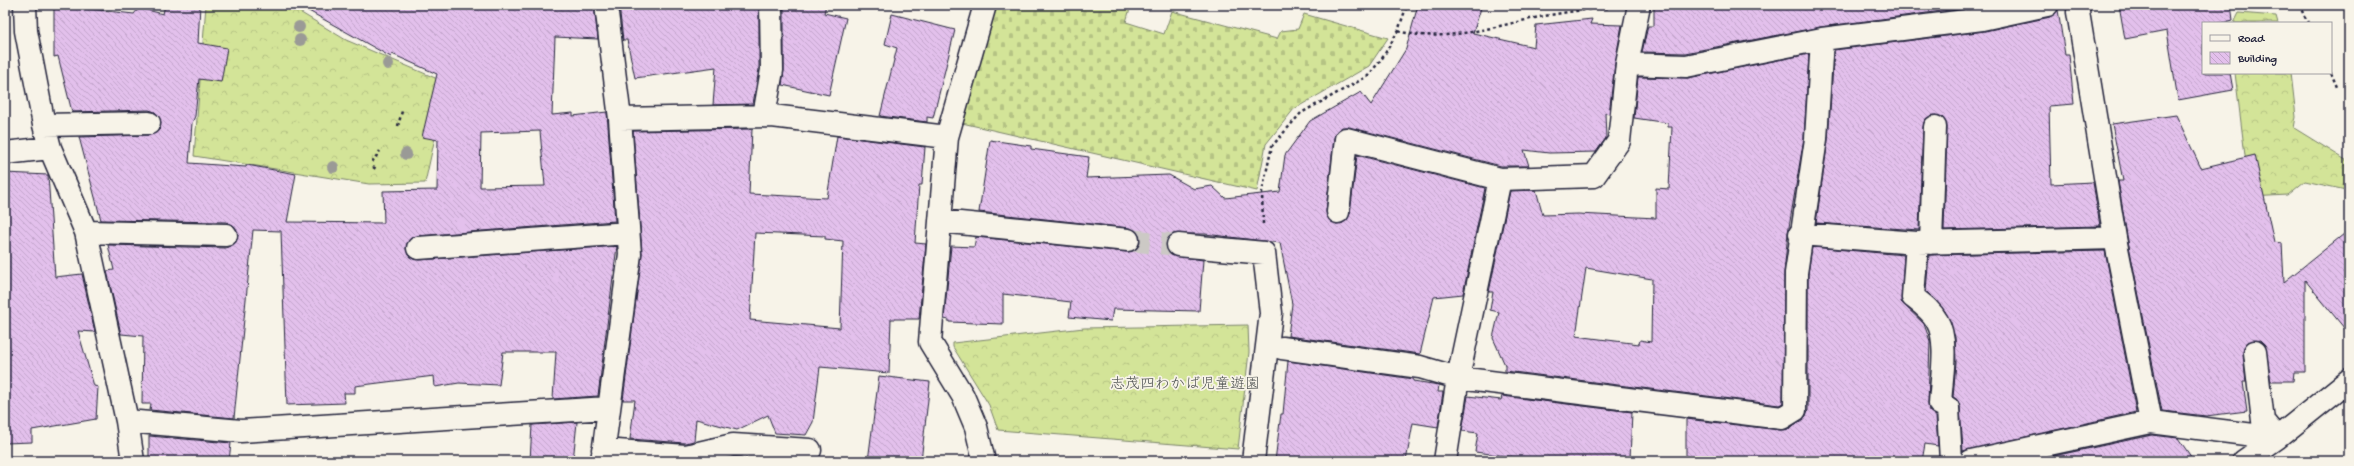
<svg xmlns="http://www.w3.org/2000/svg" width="2354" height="466" viewBox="0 0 2354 466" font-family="'Gochi Hand','Klee One',sans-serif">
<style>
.forest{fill:url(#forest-crowns);stroke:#7a836a}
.cemetery{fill:url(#cemetery-stones);stroke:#7a836a}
.building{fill:url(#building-back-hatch);stroke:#22223b;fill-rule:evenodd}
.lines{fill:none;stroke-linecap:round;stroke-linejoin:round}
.minor-tunnel{stroke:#ccc9c5;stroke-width:22;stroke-dasharray:22 11;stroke-linecap:butt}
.minor-casing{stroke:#22223b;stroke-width:25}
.path{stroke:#22223b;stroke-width:2.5;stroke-dasharray:3 3;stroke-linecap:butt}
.minor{stroke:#f7f3e8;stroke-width:22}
.tree{fill:#9a9a96}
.labels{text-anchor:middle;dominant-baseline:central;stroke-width:3.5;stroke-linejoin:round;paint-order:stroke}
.park-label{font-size:15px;fill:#4e5252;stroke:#f7f3e8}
</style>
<defs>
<pattern id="forest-crowns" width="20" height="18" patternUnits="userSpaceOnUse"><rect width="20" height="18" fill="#d3e498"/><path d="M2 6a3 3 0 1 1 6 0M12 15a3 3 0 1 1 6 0" fill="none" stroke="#b5c384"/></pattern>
<pattern id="cemetery-stones" width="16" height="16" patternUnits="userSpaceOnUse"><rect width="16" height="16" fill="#d3e498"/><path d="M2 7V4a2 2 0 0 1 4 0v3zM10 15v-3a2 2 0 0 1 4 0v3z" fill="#b5c384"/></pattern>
<pattern id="building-back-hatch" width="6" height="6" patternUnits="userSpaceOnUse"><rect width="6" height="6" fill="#e3c0ec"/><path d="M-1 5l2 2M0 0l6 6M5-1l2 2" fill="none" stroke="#c2a5cb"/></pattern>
</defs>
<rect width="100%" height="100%" fill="#f7f3e8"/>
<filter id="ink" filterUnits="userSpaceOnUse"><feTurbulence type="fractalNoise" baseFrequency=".025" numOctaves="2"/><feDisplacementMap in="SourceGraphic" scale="8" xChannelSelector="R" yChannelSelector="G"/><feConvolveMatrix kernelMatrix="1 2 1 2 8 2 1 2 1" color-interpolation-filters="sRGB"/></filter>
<g filter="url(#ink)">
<path class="forest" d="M206 5H266L280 9 281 5H288L346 40 447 83 425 183 369 184 194 156Z
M2239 13 2276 16 2278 23H2234Z
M2235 73H2291L2296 117 2294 128 2349 162V189L2346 190 2305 181 2288 195 2250 197Z
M1248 325 1249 352 1238 449 998 430 989 405 953 347V343L1084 328Z"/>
<path class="cemetery" d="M992 5H1131L1126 22 1164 34 1172 11 1277 39 1281 31 1298 29 1304 14 1388 38 1369 66 1294 109 1266 144 1257 191 962 123Z"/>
<path class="building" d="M54 5 134 14 139 8 163 14 165 5H200L198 43 227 48 221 82 199 79 195 116 192 123 189 163 246 167 247 165 296 174 287 222 384 223 383 191 437 190 438 140 422 137 437 74 392 54 391 57 298 5H594L598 39 555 37 552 115 573 113V116L607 112 615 221 417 236 411 238 406 248 408 255 419 260 617 246 598 396 553 399 556 352H503L499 385 459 383 435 387 434 376 355 386V393H344L345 403 287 405 281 231 253 230 234 418 150 410 151 404H142L143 336 121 334 107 271 114 270 108 245 226 248 236 242 238 235 233 225 226 222 101 220 79 137 150 135 160 129 161 122 155 112 149 110 72 112 58 56 54 57ZM540 131 545 186 480 187 481 133Z
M619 5H759V69L753 104 713 105 716 67 635 78 627 40H623Z
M784 5H826L824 13 846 18 829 95 782 85 784 70Z
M1418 5H1482L1473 33 1534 47 1536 25 1592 19 1590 24 1622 25 1615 63 1609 114 1605 113 1606 138 1596 152 1549 153 1524 150 1529 166H1501L1349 127H1342L1336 132 1334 138 1326 211 1327 217 1336 224 1343 223 1350 214 1357 155 1485 188 1463 294 1434 297 1420 354 1288 336 1292 304 1280 243 1205 234H1173L1168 238 1166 244 1167 251 1171 255 1203 260 1199 311 1113 309 1111 321 1069 317 1071 302 1003 294V324L949 322V320L944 319 951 246 974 247 976 237 1127 252 1133 251 1140 242 1139 235 1129 228 979 212 990 140 1031 146V149L1089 157 1086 178 1169 175 1194 189 1212 186 1225 198 1280 192 1285 155 1310 121 1361 92 1371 105 1406 49Z
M1654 5H1988L1820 27 1685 53 1642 52 1648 26H1654Z
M2119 5H2231L2233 20 2222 23H2203V73H2230L2233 90 2178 100 2167 31 2125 39Z
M2058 10 2065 55H2069L2074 104 2049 106 2051 184 2093 182 2100 226 1944 230 1947 127 1942 117 1935 115 1925 120 1923 127 1919 230 1816 223 1828 140 1834 50 1985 31 2050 17Z
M892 14 955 30 933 118 927 117V122L880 116 897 48 885 44Z
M1809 54 1804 138 1788 233 1784 273 1783 403 1779 405 1505 371V365L1493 338 1499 312 1490 310 1493 292H1489L1510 191 1536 190 1543 215 1578 214 1656 218V188L1669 189 1672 127H1668V123L1634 118 1638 77 1688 78ZM1586 268 1652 279 1651 342 1640 340 1639 344 1576 336Z
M2176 115 2201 168 2255 155 2274 242 2282 243 2284 282 2349 230V334L2305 280V372H2294L2293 381H2271L2265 345 2260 340 2248 342 2244 347 2243 353 2246 382H2243L2247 411 2206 416 2162 411 2127 236 2118 181H2123L2112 124Z
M752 129 749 194 827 198 837 136 925 147 922 185H919L915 243 926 244 919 319H891L889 373 820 367 813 422 806 435 775 433 768 415 737 430 696 419 694 441 685 443 630 439 635 400H623L642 253 633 131ZM755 233 825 236V239L843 241 840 328 750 320Z
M5 173 48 175 55 277 82 274 95 332 78 331 94 386 98 387 96 419 32 430V442L5 443Z
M1812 247 1904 255 1901 302 1924 324 1930 341 1928 404 1929 411 1936 416 1938 446 1925 444 1922 461H1686V419L1780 430 1789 429 1806 416 1808 410V274Z
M2105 251 2136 412 1963 451 1960 407 1958 401 1953 397 1956 362 1955 337 1945 311 1926 291 1929 255Z
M1288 361 1413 379V381L1439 385 1438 392H1443L1438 427 1413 423 1406 461H1275L1281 414H1283Z
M879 376 930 382 921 461H868Z
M1468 396 1501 400 1502 396 1632 412 1630 459 1619 458 1618 461H1522V458L1475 452 1478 433 1462 431Z
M577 422 573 461H530L532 425Z
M2152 435 2178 438 2194 461H2030Z
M149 436 231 443 229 461H149Z"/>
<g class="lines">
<path class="minor-tunnel" d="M1128 240 1178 245"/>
<g class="minor-casing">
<path id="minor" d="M25 5 26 31 44 125 50 148 86 232 127 421 133 461
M2079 5 2078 12 2115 238 2151 422
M1627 64 1686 66 1822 39 1982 19 2047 5
M764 116 772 70 771 5
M620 119 772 116 947 137
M44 125 149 123
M5 153 50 148
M1338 212 1346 139 1500 179
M940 221 1128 240
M86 232 226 235
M1800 234 1917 243 2115 238
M1917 243 1913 297C1922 304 1931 310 1937 321 1949 341 1941 381 1940 404L1948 408 1951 461
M1931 243 1935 127
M1178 245 1264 253 1271 313 1253 461
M418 248 628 233
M1282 348 1420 367 1458 378 1782 418 1795 410 1796 273 1816 139 1822 39
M2255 352 2263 421 2277 438
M127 421 241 431 608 408
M603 450 686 456 733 445 810 450
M602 461 630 254 620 119 606 5
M984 461 976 427 963 396 930 342 947 137 985 5
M1445 461 1458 378 1500 179 1594 176 1619 141 1627 64 1639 5
M1971 461 2151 422 2277 438
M2244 461 2277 438 2349 380"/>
</g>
<path class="path" d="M2299 5 2308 23
M1398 31C1450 45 1505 22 1556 14 1573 11 1591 9 1608 8
M2331 73 2337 87
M398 126 402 111
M372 162 380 151
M373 167 376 169
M1263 224 1262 192 1272 146 1301 113 1368 76 1383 57 1398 31 1407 5"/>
<use href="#minor" class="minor"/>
</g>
<g class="tree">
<circle cx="299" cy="27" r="6"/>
<circle cx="300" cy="40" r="6"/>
<circle cx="388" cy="64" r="6"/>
<circle cx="406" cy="154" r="6"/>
<circle cx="333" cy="167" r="6"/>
</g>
</g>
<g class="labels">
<g class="park-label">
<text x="1185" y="385">志茂四わかば児童遊園</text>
</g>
</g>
<rect width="2354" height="466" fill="none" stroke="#f7f3e8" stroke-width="20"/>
<rect x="10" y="10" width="2334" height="446" fill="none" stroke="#22223b" stroke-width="1.5" filter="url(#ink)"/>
<rect x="2202" y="22" width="130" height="52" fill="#f7f3e8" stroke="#a29fa3"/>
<rect x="2210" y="35" width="20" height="6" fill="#f7f3e8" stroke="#a29fa3"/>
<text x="2238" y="42" font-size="12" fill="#22223b">Road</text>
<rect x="2210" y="52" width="20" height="12" fill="url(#building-back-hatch)" stroke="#a29fa3"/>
<text x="2238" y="62" font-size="12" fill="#22223b">Building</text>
</svg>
